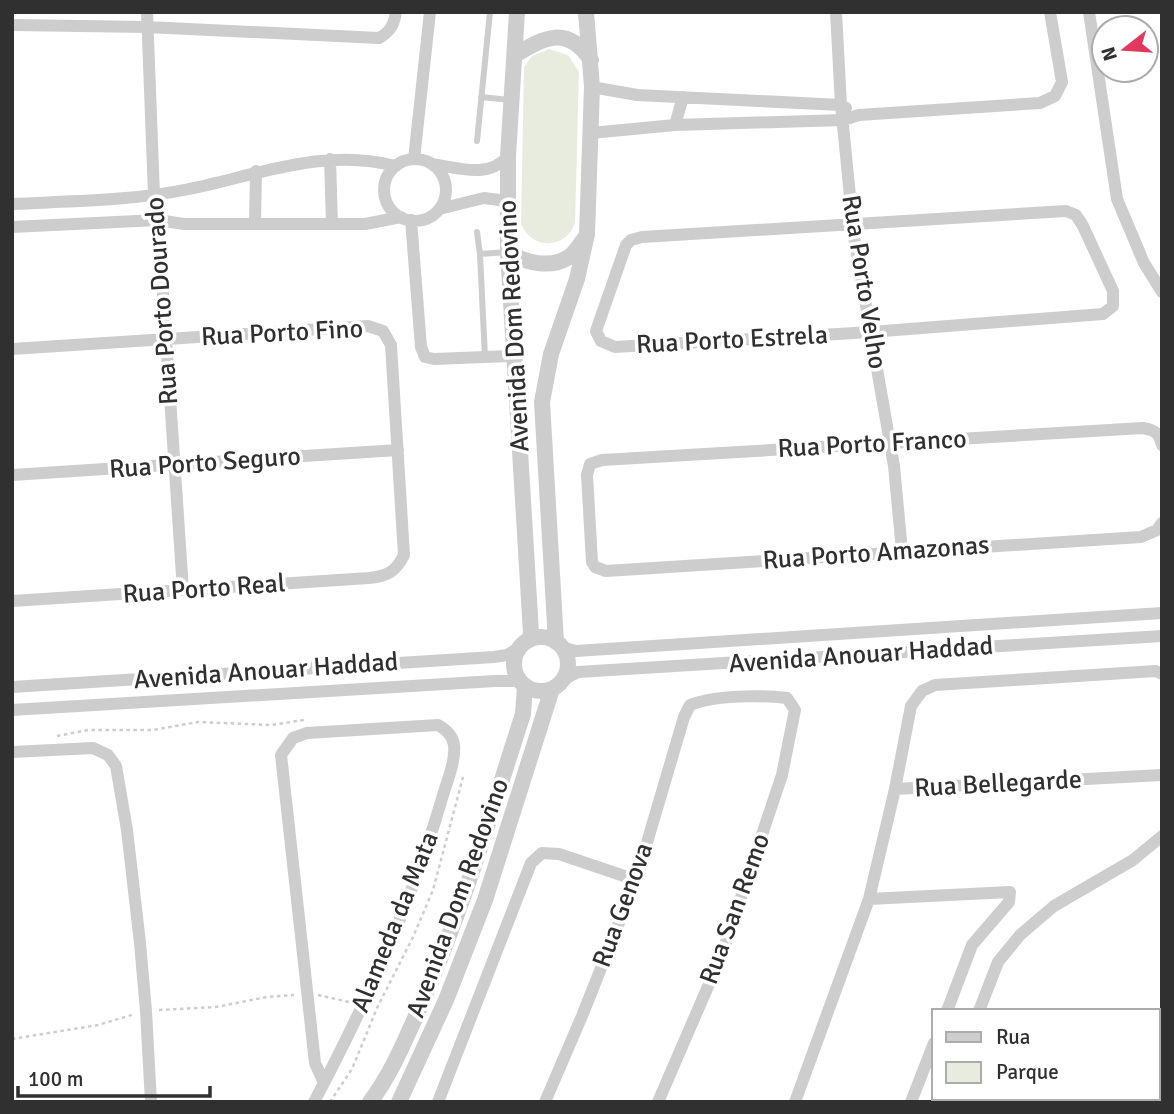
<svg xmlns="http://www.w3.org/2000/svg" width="1174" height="1114" viewBox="0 0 1174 1114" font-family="Signika,sans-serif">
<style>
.green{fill:#e8ecde}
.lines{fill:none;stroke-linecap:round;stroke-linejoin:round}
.path{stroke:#cdcdcd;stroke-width:2.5;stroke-dasharray:3.5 3.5;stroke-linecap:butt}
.service{stroke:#cdcdcd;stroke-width:6}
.minor{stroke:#cdcdcd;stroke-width:12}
.tertiary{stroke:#cdcdcd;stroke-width:16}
.labels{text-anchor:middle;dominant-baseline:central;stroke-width:7;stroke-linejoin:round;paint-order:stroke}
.street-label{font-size:26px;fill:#303030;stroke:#fff}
</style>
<rect width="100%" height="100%" fill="#fff"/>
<path class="green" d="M549 49 568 55 579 72 575 223C565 250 532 250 521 224L524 67 532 56Z"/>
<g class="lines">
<path class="path" d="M57 736 88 730H153L198 722 271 725 304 720
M318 995 349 1002
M159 1010 216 1007 267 997 294 995
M12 1039 98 1025 135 1014
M330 1102 352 1069 377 1008 413 937 433 890 463 777"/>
<path class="service" d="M481 97 511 100
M477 141 490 12
M477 232 480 254
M485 357 480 254 508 252"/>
<path class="minor" d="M147 12 154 195 158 220 183 590
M836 12 841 105 854 237 894 466 902 551
M1089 12 1117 199 1144 263 1162 292
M12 25 147 27 379 38C390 32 394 25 396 12
M592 87 637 95 841 105 846 108
M675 125 683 97
M591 133 675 125 843 120 859 115 1040 103 1055 96 1062 82 1050 12
M330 159 332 224
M414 159 430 12
M384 190a31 31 0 1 1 62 0a31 31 0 1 1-62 0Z
M432 164C459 168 489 179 508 156
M12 204C71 201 132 201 189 189 258 175 324 147 396 166
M439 209 484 198 507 201
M1066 211 1076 215 1083 226 1113 291V306L1103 314 871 332 615 347 601 341 596 331 626 245 631 240 642 237Z
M411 220 421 347 425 357 434 359 513 356
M255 223 256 171
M12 227 158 220 184 224H365L401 217
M12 349 368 326 383 331 391 345 404 555C396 572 387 576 369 578L12 601
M1162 445C1159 433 1155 430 1143 428L602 460 590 464 587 475 592 562 595 567 606 571 1141 537 1157 530 1162 523
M12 475 398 450
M561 647 576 651 1162 613
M563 680 578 672 1162 636
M12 687 494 657 507 655 519 648
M12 710 495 681H520
M12 752 93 748 108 755 116 766 127 830 140 943 146 1011 151 1102
M895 789 1162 775
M869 899 1010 892 1009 902 972 945 947 1011
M979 1011 998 962 1020 935 1054 906 1133 860 1162 836
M314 1102C365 1006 410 907 441 802 445 786 456 763 454 745 453 736 447 730 438 725L307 733 293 738 281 755 315 1063 324 1083
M438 1102 531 863 542 853 559 854 636 880
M545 1102 582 1016 636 880 684 717 690 705C715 695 760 695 787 698L795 710 782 775 722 954 658 1102
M795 1102 869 899 895 789 911 706 922 691 935 685 1156 671 1162 674
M911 1102 934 1043
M945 1102 946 1098"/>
<path class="tertiary" d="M517 12 508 156V252L531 633 529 640
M515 55C545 37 567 25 591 60
M508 252C525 263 551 269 569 257 575 253 580 245 584 239
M514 664a27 27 0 1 1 54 0a27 27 0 1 1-54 0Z
M556 642 542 402 551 354 577 279 587 234 592 87 586 12
M370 1102C392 1073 405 1040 420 1007 462 912 491 813 523 714L525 686
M399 1102 446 1000 485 900 552 689"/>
</g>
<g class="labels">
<g class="street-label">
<text transform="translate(864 282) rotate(81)">Rua Porto Velho</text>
<text transform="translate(162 301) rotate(-94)">Rua Porto Dourado</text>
<text transform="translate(514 326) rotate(-93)">Avenida Dom Redovino</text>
<text transform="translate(282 333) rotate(-3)">Rua Porto Fino</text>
<text transform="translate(732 340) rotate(-3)">Rua Porto Estrela</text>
<text transform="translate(872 444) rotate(-3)">Rua Porto Franco</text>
<text transform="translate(205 463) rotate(-4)">Rua Porto Seguro</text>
<text transform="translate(876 553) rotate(-4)">Rua Porto Amazonas</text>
<text transform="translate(204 589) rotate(-4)">Rua Porto Real</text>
<text transform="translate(861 655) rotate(-4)">Avenida Anouar Haddad</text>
<text transform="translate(266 671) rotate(-4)">Avenida Anouar Haddad</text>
<text transform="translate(998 784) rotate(-3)">Rua Bellegarde</text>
<text transform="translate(458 898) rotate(-70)">Avenida Dom Redovino</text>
<text transform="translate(623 905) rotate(-70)">Rua Genova</text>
<text transform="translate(735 909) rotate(-70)">Rua San Remo</text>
<text transform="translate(395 922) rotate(-68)">Alameda da Mata</text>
</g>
</g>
<rect width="1174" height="1114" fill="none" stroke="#303030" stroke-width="28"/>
<rect x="932" y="1009" width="228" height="91" fill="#ffffff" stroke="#acacac" stroke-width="2"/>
<rect x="946" y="1032" width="35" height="10" fill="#cdcdcd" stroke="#acacac" stroke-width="2"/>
<text x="996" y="1044" font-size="21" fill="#303030">Rua</text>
<rect x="946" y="1062" width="35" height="21" fill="#e8ecde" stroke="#acacac" stroke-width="2"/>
<text x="996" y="1079" font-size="21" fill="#303030">Parque</text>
<g transform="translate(1125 49) rotate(253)"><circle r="33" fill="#ffffff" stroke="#acacac" stroke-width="2"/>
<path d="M0-5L12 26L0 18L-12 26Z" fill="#e1385e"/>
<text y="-10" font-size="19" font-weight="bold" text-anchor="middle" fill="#303030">N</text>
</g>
<path d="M18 1086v10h192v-10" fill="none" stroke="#303030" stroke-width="3.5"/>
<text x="28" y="1086" font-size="21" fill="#303030" stroke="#ffffff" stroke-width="5" paint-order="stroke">100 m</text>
</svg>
